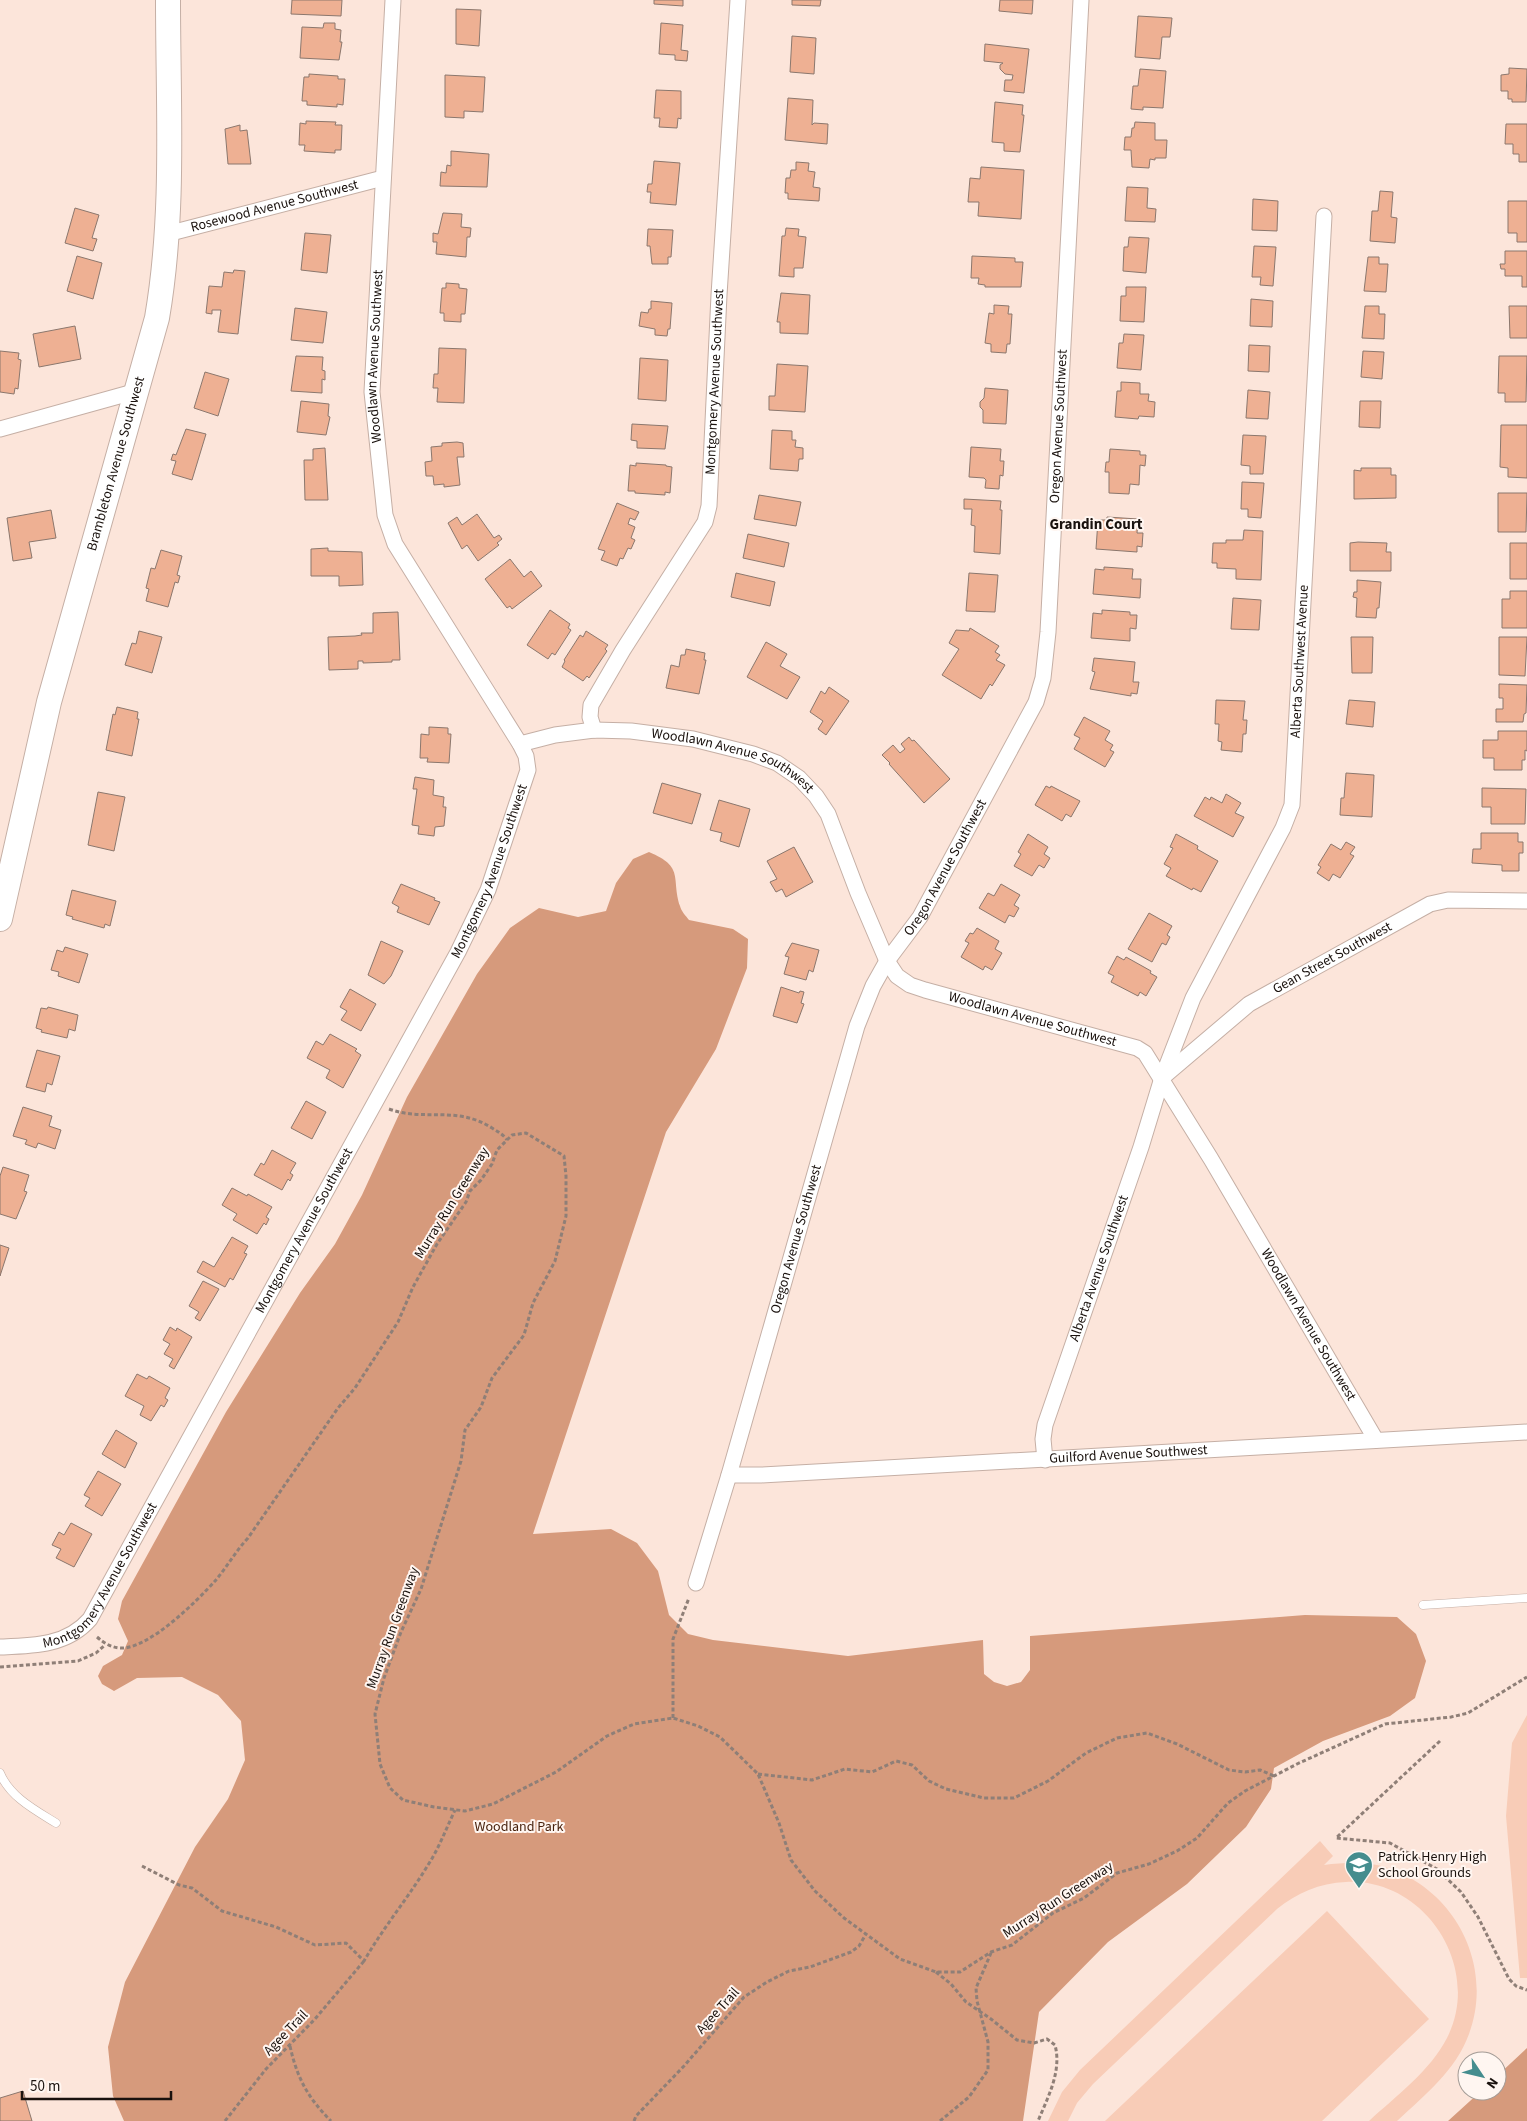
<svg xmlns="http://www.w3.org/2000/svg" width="1527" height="2121" viewBox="0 0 1527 2121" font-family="'Source Sans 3',sans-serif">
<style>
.green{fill:#f8ccb7}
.forest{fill:#d69a7c}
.building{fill:#eeb093;stroke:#8b776d}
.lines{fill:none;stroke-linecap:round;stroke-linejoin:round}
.service-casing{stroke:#c5afa5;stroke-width:9}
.minor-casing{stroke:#c5afa5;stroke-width:17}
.primary-casing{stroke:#c5afa5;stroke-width:26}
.path{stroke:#8f7f77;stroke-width:3;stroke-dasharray:4 2.5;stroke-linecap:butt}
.service{stroke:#fff;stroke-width:8}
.minor{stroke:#fff;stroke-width:15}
.primary{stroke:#fff;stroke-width:24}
.labels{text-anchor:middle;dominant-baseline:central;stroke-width:4;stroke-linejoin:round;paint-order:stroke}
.street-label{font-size:14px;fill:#1a120e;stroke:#fff6f1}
.park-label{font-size:14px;fill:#461f0a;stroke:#fff6f1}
.poi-label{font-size:14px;fill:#1a120e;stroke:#fff6f1;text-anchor:start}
.neighbourhood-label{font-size:15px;font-weight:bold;fill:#1a120e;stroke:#fff6f1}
</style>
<rect width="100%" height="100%" fill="#fce5da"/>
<path class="green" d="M1527 1715V1978H1520L1506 1816 1512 1743Z
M1320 1841 1333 1856 1324 1865C1346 1862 1368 1861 1388 1868 1456 1891 1494 1966 1469 2034 1456 2070 1425 2095 1397 2121H1369C1396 2096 1430 2071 1447 2038 1483 1967 1425 1878 1346 1882 1319 1883 1297 1893 1277 1909L1093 2084 1077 2103 1068 2121H1048L1062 2092 1080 2070Z
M1327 1911 1429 2019 1322 2121H1105Z"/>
<path class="forest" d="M649 852C685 867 671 878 680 906 681 911 686 916 689 920L733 929 748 939 747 968 716 1049 666 1132 533 1534 611 1529 637 1543 658 1571 669 1615 688 1634 713 1640 848 1656 983 1640 984 1674 994 1682 1007 1686 1021 1682 1030 1670V1636L1305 1615 1397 1617 1416 1634 1426 1661 1415 1698 1390 1716 1323 1741 1274 1768 1271 1789 1246 1827 1187 1884 1108 1942 1039 2012 1023 2121H124L113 2096 108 2047 125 1982 195 1847 228 1799 245 1760 241 1721 218 1695 182 1677 137 1678 114 1691 102 1684 98 1676 103 1666 122 1655 128 1641 118 1619 122 1601 226 1412 300 1293 335 1244 362 1195 407 1097 477 974 510 928 539 908 578 917 606 911 616 883 633 859Z
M1527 2048V2121H1448L1481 2091H1497V2076Z"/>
<path class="building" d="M292 0H342L341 16 291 14Z
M654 0H683V6L654 4Z
M792 0H821L820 6 792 5Z
M1000 0H1033L1032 14 999 11Z
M456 9 481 10 479 46 456 44Z
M1138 16 1172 18 1170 37H1162L1160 59 1135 57Z
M324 23H335V29L341 30 340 42H342L339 60 300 58 302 27 323 28Z
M661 23 683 25 681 50 688 51 687 61 675 60V55L659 54Z
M792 36 816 38 814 74 790 72Z
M985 44 1029 49 1024 93 1004 91 1005 80H1012L1013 75 1005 74 1000 69V65L1003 63 984 61Z
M1509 68 1527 69 1526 102H1512V99H1508V91H1501V75L1509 74Z
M1140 69 1166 71 1163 108 1143 107V110L1131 109 1133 86H1138Z
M309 74 338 76V79H345L343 105 337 104V107L307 105V101H302L304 77H309Z
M445 75 485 77 483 112 464 111V118L445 117Z
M656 90 681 91V119L678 118 677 128 659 127 660 118H654Z
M788 98 813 100 812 125 814 123 828 124 827 144 785 140Z
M995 102 1023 105 1022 115H1024L1020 152 1004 151V143L992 142Z
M306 121 336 122 335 125H342L341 150H335V153L304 151 305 145H299L300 123 306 124Z
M1135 122 1155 123V140H1167L1166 158H1155V160L1150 159 1149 168 1132 167 1131 150H1124L1125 137H1131L1132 128H1134Z
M1506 124H1527V162H1519V154H1513V144H1505Z
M240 125V131L247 130 251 164H228L225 129Z
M451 151 489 154 487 187 440 186 441 172 446 173 447 165 451 166Z
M654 161 680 163 676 205 650 203 651 192H647L648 184H652Z
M796 162 809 163 808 171 815 172 813 187 820 188 819 201 788 199V193H785L786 178H790L791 170H796Z
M981 167 1024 170 1021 219 978 216 979 202H968L970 178 980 179Z
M1127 187 1148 188 1147 208 1156 209 1155 222 1125 221Z
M1380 191 1393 192 1391 217 1397 218 1395 243 1370 241 1372 211H1378Z
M1253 199 1278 201 1277 231 1252 230Z
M1508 201H1527V242H1517V233H1508Z
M75 208 99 215 92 238 97 239 93 251 65 243Z
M443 213 462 214 461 227 471 228 470 237H467L466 257 436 254 437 242H433V233L438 234Z
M786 228 799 229 798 236 806 237 803 268H794V277L779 276 782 236H785Z
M648 229 673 230 671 257H668V264H652L650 246H647Z
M305 233 331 235 327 273 301 270Z
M1129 237 1149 238 1146 273 1123 271 1124 247H1128Z
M1254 246 1276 247 1273 286 1260 285 1261 277H1252Z
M1505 251H1527V287H1522V276H1505V269H1501L1500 264H1505Z
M77 256 102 263 93 299 67 291Z
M972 256 1015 258V262H1023L1021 287H985V285L978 284 979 278H971Z
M1368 257H1379V264H1388L1386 292 1364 291Z
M234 270 245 271 238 334 218 332 221 310H212V314L206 313 209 286 222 287 224 272 233 273Z
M446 283 459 284V288L467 289 465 314H461V322L444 321V313H440L442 288H446Z
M1126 287H1146L1144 322 1120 321 1121 296H1126Z
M781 293 810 295 808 334 780 333V322H777Z
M1251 299 1273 301 1272 327 1250 326Z
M651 301 672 303 670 329H668L667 336 655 335V329L639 326 641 312 648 313 649 309H651Z
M994 305 1009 306 1008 314H1012L1010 344H1007L1006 353 991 352V344L985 343 989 313 994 314Z
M1365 306H1379V314H1385L1384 339 1362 338Z
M1509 306H1527V338H1510Z
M295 308 327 312 323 343 291 340Z
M75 326 81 359 39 367 33 334Z
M1124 334 1144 335 1141 370 1117 368 1119 343H1123Z
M1249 345 1270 346 1269 372 1248 371Z
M439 348 466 349 464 403 437 402 438 388H433L434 374H438Z
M0 351 19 353 18 359 21 360 18 389 15 388 14 394 0 392Z
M1363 351 1384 352 1382 379 1361 377Z
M296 356 323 357 322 370 325 371V380L322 379V393L291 391Z
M1499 356H1527L1526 402H1505V393H1498Z
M640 358 668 360 666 401 638 399Z
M777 364 808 366 805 412 769 410V396H775Z
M205 372 229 379 218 416 194 408Z
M1121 382 1140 383V394H1149L1148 401 1155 402 1154 417 1139 416 1138 419 1115 417 1117 391H1121Z
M985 388 1008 390 1006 424 983 423V410L980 407V402L984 398Z
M1248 390 1270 392 1268 419 1246 418Z
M301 401 329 404 328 416 330 417 326 435 297 432Z
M1360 401H1381L1380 428 1359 427Z
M632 424 668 426 665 449 637 448V441L631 440Z
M1501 425H1527V478L1508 477V468L1500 467Z
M186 429 206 434 192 480 172 474 176 461 171 460 173 454 176 455Z
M772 430 792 431V440H796L795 447 803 448V459H799L798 471 770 469Z
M1243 435 1266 436 1263 474H1250V466L1241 465Z
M457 442 463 443 464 457H457L460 485 444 487V484L434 485 433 476H426L425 462 432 461 431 447 442 446V443Z
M971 447 1001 449 1000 461H1004L1003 476 1000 475 999 489 985 488 986 480 984 478 969 477Z
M325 448 328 500H305L304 460H313V449Z
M1110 449 1140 451V455H1146L1145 466 1140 465 1139 485 1130 484 1129 494 1109 493V472H1105L1106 462H1109Z
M636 463 666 465V466L672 467 670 493 665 492V495L635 493V491H628L630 465 636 466Z
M1361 468H1391V475H1396V498L1354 499V470L1361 471Z
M1242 482 1264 483 1261 518 1248 517V509H1241Z
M1498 493H1527L1526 532H1498Z
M759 495 801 502 796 526 754 519Z
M964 499 1001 501 1000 510H1002L1000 554 974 552 975 526 971 525 972 509H964Z
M617 503 639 512 635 520 630 518 628 524 635 527 631 538 635 540 631 549 628 548 623 559 620 558 617 566 601 560 605 551 598 549Z
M51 510 56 538 29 542 32 558 13 561 7 518Z
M477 514 494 538 499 535 502 539 497 543 499 545 478 561 467 545 462 549 448 523 457 517 462 525Z
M1107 517 1138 519 1137 533H1143L1142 547 1137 546V552L1096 549 1098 520H1107Z
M1244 530 1263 531 1261 580 1236 579V569L1217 568V563H1212L1213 543H1226V540H1243Z
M748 534 789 543 784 567 743 558Z
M1358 542 1387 543 1386 552H1391V571H1350V543Z
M1510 543H1527V579H1510Z
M328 548V551L362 552 363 585 339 586V576H311V549Z
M161 550 182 556 177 575 180 576 178 583 175 582 168 607 146 601 149 589 146 588 151 568 155 569Z
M510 559 524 577 531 571 542 586 512 609 510 606 507 608 485 579Z
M1104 567 1133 569 1132 579H1141L1140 598 1093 594 1095 569 1104 570Z
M736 573 775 582 770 606 731 597Z
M969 573 998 575 995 612 966 611Z
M1357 580 1381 582 1379 608H1377L1376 618 1356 617 1357 598 1353 597 1354 592H1357Z
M1510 591H1527V628H1502V599H1510Z
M1233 598 1261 600 1259 630 1231 629Z
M550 610 570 624 568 628 571 630 555 655 552 653 548 659 527 645Z
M1102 610 1130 612V615H1137L1136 629 1130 628V641L1091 638 1093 613 1102 614Z
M398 612 400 660H392V662L363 663V661H358V669L329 670 328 637 355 636 362 635 361 633H373V613Z
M970 628 999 646 995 652 1000 655 996 660 1005 665 992 686 990 684 981 699 942 675 959 649 949 643 956 630 969 631Z
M139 631 162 637 152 673 125 665 132 643 136 644Z
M586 631 608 645 605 649 607 651 589 678 587 676 583 681 562 667 565 661 564 660 580 635 583 637Z
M1351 637H1373L1372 673H1352Z
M1499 637H1527L1525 676 1499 675Z
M766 642 787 654 780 666 800 677 787 699 747 677Z
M686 649 705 653 704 660H706L699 694 666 688 671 665 679 667 681 655H685Z
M1094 658 1135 662 1133 682H1139L1137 694 1131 693V696L1090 689 1095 672 1092 671Z
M1499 684 1527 685 1526 713 1524 714 1523 722H1496V709H1503V698H1499Z
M829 687 849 701 826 735 818 729 823 721 810 712 821 691 825 694Z
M1216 700 1245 701 1243 720H1247L1246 734H1243L1242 752 1221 750 1222 742 1218 741 1219 724H1215Z
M1349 700 1375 702 1373 727 1346 724Z
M117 707 138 712 137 719H139L132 756 106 750 113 714 115 715Z
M1084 717 1110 731 1105 740 1113 745 1110 750 1114 752 1105 767 1074 749 1080 738 1074 735Z
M429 727 448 728V734H451L449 763 427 762 428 758H420L421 734 429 735Z
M1498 731H1527V751L1525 750V760H1522V770H1494V758H1483V740H1498Z
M909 737 912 741 914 740 950 779 924 803 889 764 890 763 882 755 893 745 900 753 905 749 901 744Z
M1346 773 1374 775 1372 817 1340 815 1341 798H1344Z
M415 777 434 780 433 795 444 797 443 807H446L444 826 435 827 434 836 418 834 419 826 412 825 417 789H413Z
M662 783 701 794 692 824 653 813Z
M1046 786 1050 788 1051 786 1080 801 1071 817 1066 814 1062 821 1035 805Z
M1482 788 1526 789 1525 824H1491V807H1482Z
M98 792 125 797 114 851 88 845Z
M1226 794 1241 803 1235 813 1244 817 1233 837 1194 816 1205 797 1210 800 1211 797 1222 803Z
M719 800 750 809 739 847 720 841 722 833 710 830Z
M1481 833H1518V842H1523V853H1519V871H1502V865L1472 863 1473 849H1481Z
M1028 834 1048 847 1044 854 1050 858 1044 868 1039 865 1032 876 1014 866 1021 854 1018 852Z
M1176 834 1198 846 1197 849 1218 861 1201 892 1193 888 1192 890 1166 876 1171 868 1164 864 1173 848 1170 847Z
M1346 842 1355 847 1350 854 1354 856 1340 878 1333 874 1329 881 1317 873 1321 867 1318 865 1331 844 1341 850Z
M794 847 813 882 786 897 782 889 776 892 770 882 777 879 767 861Z
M401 884 435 898 434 900 440 902 429 925 397 912 399 907 392 903Z
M1001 884 1020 895 1014 905 1019 908 1014 917 1009 915 1005 923 979 908 988 893 994 896Z
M72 890 116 901 110 926 105 924 104 928 72 919 73 917 66 915Z
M1149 913 1172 926 1167 935 1170 937 1166 945 1162 943 1152 962 1128 949Z
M977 928 999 941 995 949 1002 953 992 970 985 966 983 970 961 957 969 943 965 941 970 933 973 934Z
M381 941 403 951 391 976 384 984 368 975Z
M792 943 819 950 813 972 809 970 806 980 784 974 789 957 785 956Z
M65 947 88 954 79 983 58 976 59 972 51 970 57 950 63 952Z
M1117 956 1124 960 1126 957 1151 971 1150 973 1157 977 1146 996 1140 992 1138 996 1111 982 1114 976 1108 973Z
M781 987 799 993 800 991 804 992 801 1003 804 1004 797 1023 773 1016Z
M350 989 376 1004 361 1031 341 1020 347 1011 340 1007Z
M48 1007 78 1015 75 1031 69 1029 67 1038 41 1032 42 1030 36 1028 41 1008 47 1009Z
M330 1034 357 1049 355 1051 361 1055 343 1088 326 1078 330 1070 307 1058 316 1041 323 1045Z
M37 1050 60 1056 52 1085 47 1083 45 1092 26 1087Z
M306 1101 326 1112 312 1139 291 1128Z
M23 1107 52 1116 49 1126 61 1130 55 1149 38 1143 36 1148 25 1144 27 1140 13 1136Z
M272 1150 296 1163 290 1173 293 1175 290 1181 288 1179 282 1190 254 1175 261 1163 264 1165Z
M3 1167 29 1175 24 1191 27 1192 16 1219 0 1214V1176Z
M232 1188 247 1196 248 1194 272 1207 266 1217 269 1219 266 1225 264 1223 257 1234 233 1220 237 1214 222 1205Z
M232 1237 248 1246 244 1253 247 1254 233 1280 230 1278 225 1287 197 1272 203 1261 214 1267Z
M0 1245 9 1248 0 1276Z
M203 1281 219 1289 200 1321 195 1318 199 1312 189 1306Z
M170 1327 176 1331 177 1328 192 1337 174 1369 169 1366 173 1359 164 1354 170 1344 163 1340Z
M137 1374 147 1379 149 1376 170 1388 165 1398 168 1400 164 1407 161 1405 151 1421 140 1415 144 1406 125 1396Z
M116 1430 137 1443 125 1468 102 1454Z
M98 1471 121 1484 102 1516 85 1506 90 1498 84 1495Z
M71 1523 92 1534 74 1567 56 1558 61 1549 52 1545 59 1532 64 1535Z
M23 2091 32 2121H0V2098Z"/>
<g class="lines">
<g class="service-casing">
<path id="service" d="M1423 1605 1527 1598
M0 1773C10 1797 35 1810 56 1823"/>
</g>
<g class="minor-casing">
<g id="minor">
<path id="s1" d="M167 234 383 178"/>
<path d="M0 429 137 391"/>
<path id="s2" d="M594 730 590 717 591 705 623 650 705 522 709 506 719 295 738 0"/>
<path id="s3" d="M520 744 555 735 594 730 631 731 693 739 753 754 777 763 799 778 816 796 828 814 858 893 887 961 897 976 910 985 925 990 1137 1048 1145 1053 1211 1159 1376 1440"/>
<path id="s4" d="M1163 1077 1249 1004 1430 904 1448 900 1527 901"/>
<path id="s5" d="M1045 1460 1043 1439 1045 1425 1141 1147 1162 1078 1193 998 1283 828 1292 805 1324 216"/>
<path id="s6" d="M729 1475H761L1527 1432"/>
<path id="s7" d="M696 1583 729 1475 857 1026 873 986 887 961 920 917 1036 702 1043 678 1048 632 1081 0"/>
<path id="s8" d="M0 1647C32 1646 67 1646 90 1619L458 952 488 890 528 770 526 756 520 744 395 544 385 515 372 392 393 0"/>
</g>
</g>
<g class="primary-casing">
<g id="primary">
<path id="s9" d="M0 919 49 702 157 318C175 213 168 106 168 0"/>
</g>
</g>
<path class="path" d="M389 1109C425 1122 456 1105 492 1128 498 1132 503 1134 507 1140
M97 1637C104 1643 110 1647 120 1648 148 1650 197 1601 215 1581 227 1567 235 1552 248 1538L338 1408 355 1388 398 1322 413 1287 437 1244 466 1202 470 1191 481 1180 492 1164 497 1150 512 1135 526 1133 564 1156 566 1176V1216L555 1261 533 1303 524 1335 492 1378 481 1407 465 1430 461 1461 421 1589 401 1632 384 1678 375 1714 380 1764 390 1788 403 1800 434 1807 465 1811 493 1804 556 1772 607 1736 634 1724 673 1718 698 1726 720 1737 758 1774 779 1823 791 1860 815 1891 844 1918 900 1959 936 1972H960L991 1952 1012 1945 1053 1913 1084 1898 1117 1873 1149 1864 1177 1851 1197 1838 1228 1803 1245 1791 1297 1764 1385 1724 1451 1717 1468 1713 1527 1677
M0 1667 78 1661 96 1653 105 1645
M673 1718V1639L689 1598
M1440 1741 1336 1838 1390 1843 1437 1869 1461 1892 1478 1917 1509 1979 1516 1986 1527 1990
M758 1774 812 1780 845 1769 872 1772 896 1761 912 1765 929 1781 946 1789 984 1798H1014L1048 1781 1086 1753 1117 1738 1147 1733 1177 1744 1229 1770 1245 1772 1260 1770 1274 1776
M142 1866 179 1885 192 1888 222 1911 276 1927 315 1945 346 1943 364 1961C383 1928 408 1898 428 1865 439 1848 446 1829 455 1810
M936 1972 951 1984 966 2002 991 2019 1017 2040 1034 2043 1047 2039 1055 2045C1062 2071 1048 2097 1038 2121
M290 2046C297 2078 308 2098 331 2121
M225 2121 266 2069 315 2019 364 1961
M634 2121 636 2116 684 2066 744 1997 767 1982 789 1971 810 1967 851 1952 859 1946 866 1934
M940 2121 969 2097 988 2070V2042L977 2001 976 1988 991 1953"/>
<use href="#service" class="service"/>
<use href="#minor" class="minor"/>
<use href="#primary" class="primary"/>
</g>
<defs>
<g id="school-pin" transform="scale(1.4375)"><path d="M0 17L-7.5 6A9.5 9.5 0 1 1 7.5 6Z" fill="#458d8e" stroke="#fff6f1"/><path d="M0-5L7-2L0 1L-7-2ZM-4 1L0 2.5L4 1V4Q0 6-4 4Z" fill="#fff"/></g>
</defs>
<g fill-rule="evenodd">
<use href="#school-pin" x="1359" y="1865"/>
</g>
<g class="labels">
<g class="street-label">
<text stroke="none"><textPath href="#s1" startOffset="111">Rosewood Avenue Southwest</textPath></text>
<text stroke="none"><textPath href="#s8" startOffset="1508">Woodlawn Avenue Southwest</textPath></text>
<text stroke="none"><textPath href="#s2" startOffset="382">Montgomery Avenue Southwest</textPath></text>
<text stroke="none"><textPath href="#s7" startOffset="1228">Oregon Avenue Southwest</textPath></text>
<text stroke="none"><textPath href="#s9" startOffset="470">Brambleton Avenue Southwest</textPath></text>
<text stroke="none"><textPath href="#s5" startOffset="848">Alberta Southwest Avenue</textPath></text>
<text stroke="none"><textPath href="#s3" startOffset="220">Woodlawn Avenue Southwest</textPath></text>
<text stroke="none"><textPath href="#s7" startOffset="762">Oregon Avenue Southwest</textPath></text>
<text stroke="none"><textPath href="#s8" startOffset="946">Montgomery Avenue Southwest</textPath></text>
<text stroke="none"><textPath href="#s4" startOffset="208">Gean Street Southwest</textPath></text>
<text stroke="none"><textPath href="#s3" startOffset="655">Woodlawn Avenue Southwest</textPath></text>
<text transform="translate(452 1203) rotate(-58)">Murray Run Greenway</text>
<text stroke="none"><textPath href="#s8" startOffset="541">Montgomery Avenue Southwest</textPath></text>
<text stroke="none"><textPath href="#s7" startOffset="358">Oregon Avenue Southwest</textPath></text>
<text stroke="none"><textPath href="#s5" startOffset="201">Alberta Avenue Southwest</textPath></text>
<text stroke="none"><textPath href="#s3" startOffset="1090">Woodlawn Avenue Southwest</textPath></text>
<text stroke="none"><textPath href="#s6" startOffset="400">Guilford Avenue Southwest</textPath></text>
<text stroke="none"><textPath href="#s8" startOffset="136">Montgomery Avenue Southwest</textPath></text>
<text transform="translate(393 1628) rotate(-70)">Murray Run Greenway</text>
<text transform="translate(1058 1900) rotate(-33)">Murray Run Greenway</text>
<text transform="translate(718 2011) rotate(-48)">Agee Trail</text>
<text transform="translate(286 2033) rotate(-46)">Agee Trail</text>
</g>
<g class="park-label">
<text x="519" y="1827">Woodland Park</text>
</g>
<g class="poi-label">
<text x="1378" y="1857">Patrick Henry High<tspan x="1378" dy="16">School Grounds</tspan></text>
</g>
<g class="neighbourhood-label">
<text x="1096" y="524">Grandin Court</text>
</g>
</g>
<g transform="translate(1482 2076) rotate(125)"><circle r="24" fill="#fff6f1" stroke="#a39b96"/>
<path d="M0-4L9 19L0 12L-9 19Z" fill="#458d8e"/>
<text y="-8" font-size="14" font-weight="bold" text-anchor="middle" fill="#1a120e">N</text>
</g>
<path d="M22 2091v8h149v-8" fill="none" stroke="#1a120e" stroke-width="2.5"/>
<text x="30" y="2091" font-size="15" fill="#1a120e" stroke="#fff6f1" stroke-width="4" paint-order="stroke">50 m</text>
</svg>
